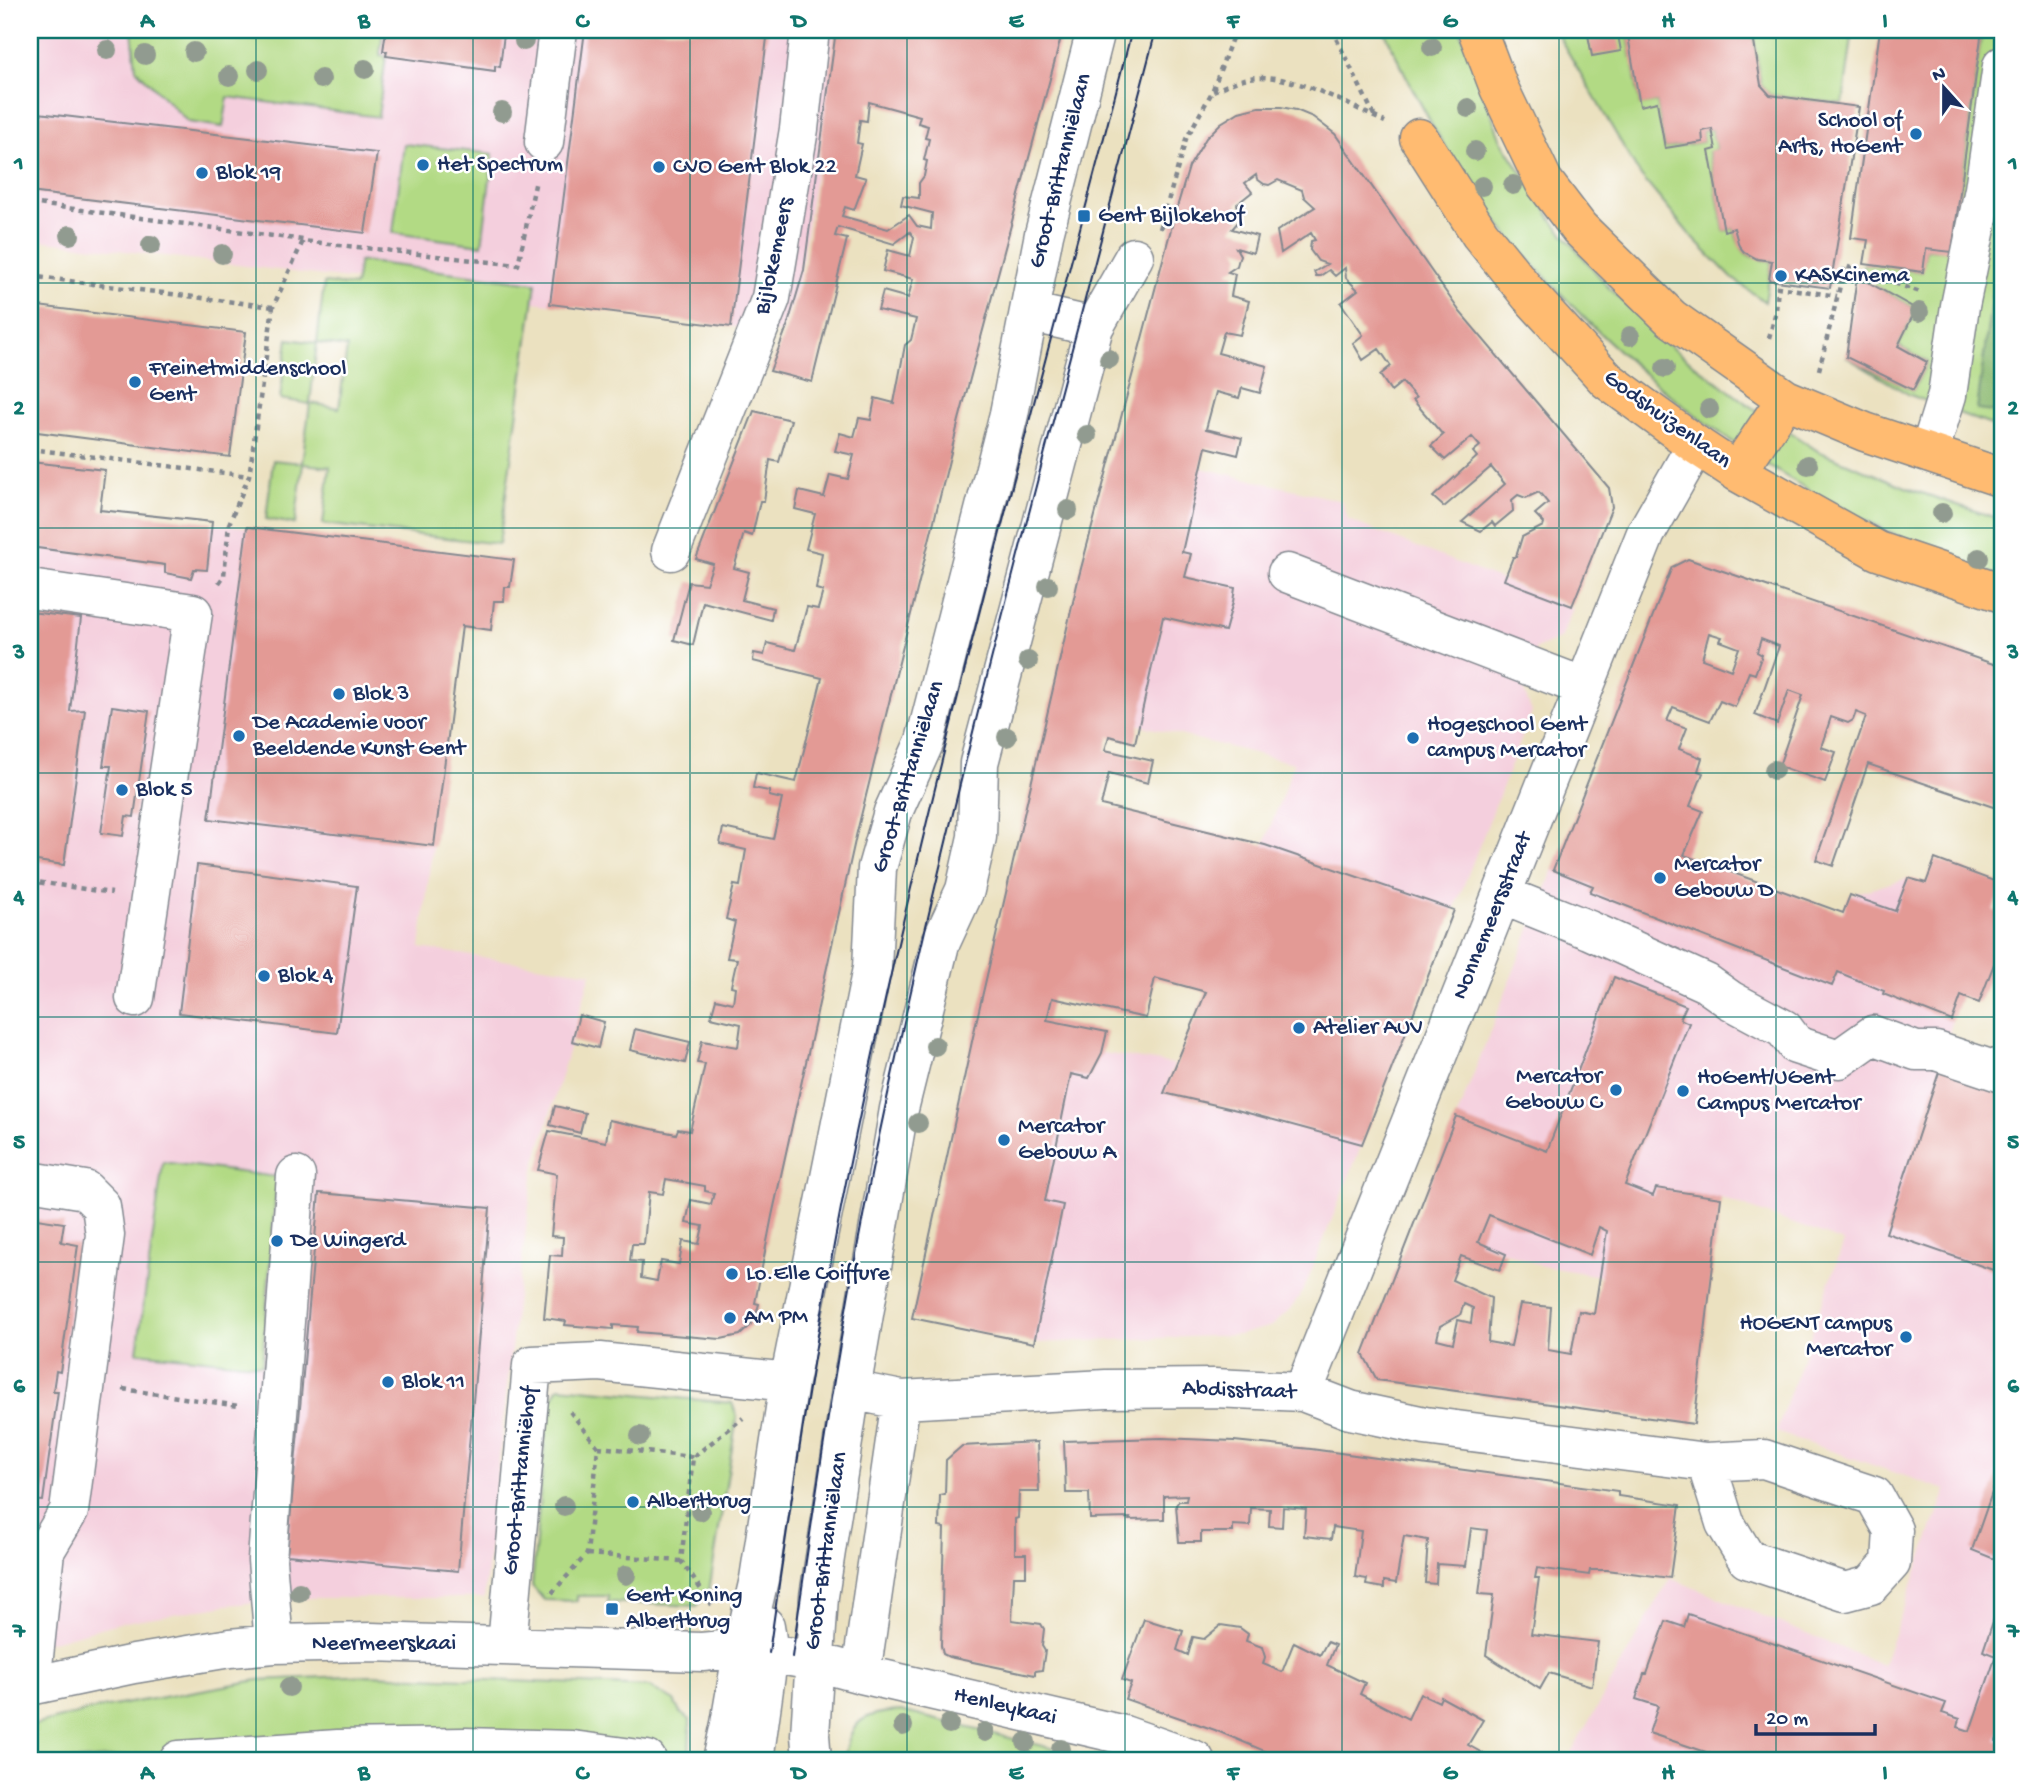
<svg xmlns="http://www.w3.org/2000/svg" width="2032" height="1790" viewBox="0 0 2032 1790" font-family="'Gochi Hand',sans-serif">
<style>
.built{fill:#f4cfdd}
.green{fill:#b2da84;stroke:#668471;stroke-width:2;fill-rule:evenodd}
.forest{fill:#8dba72;stroke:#547468;stroke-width:2}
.building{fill:#e39a95;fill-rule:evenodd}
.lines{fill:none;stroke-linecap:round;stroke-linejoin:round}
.minor-casing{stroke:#83888f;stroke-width:41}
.major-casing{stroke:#83888f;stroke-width:41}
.path{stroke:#83888f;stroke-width:4.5;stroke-dasharray:5 5;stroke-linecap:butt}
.minor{stroke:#fff;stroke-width:38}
.major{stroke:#ffbb71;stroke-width:38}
.tram{stroke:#1b2f5e;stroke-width:2}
.tree{fill:#919b90}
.grid{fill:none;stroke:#0f766e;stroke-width:2;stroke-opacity:0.55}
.poi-dot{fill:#1f6fb2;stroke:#fff;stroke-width:2.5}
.labels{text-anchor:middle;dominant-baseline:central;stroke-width:5;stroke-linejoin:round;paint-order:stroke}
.poi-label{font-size:23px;fill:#1b2f5e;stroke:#fff;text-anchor:start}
.street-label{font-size:23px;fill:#1b2f5e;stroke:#fff}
.neatline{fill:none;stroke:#0f766e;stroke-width:2.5}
.grid-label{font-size:23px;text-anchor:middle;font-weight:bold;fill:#0f766e}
</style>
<rect width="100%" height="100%" fill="#fff"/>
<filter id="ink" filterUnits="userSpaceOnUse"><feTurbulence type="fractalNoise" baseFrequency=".0143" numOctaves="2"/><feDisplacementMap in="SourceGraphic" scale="14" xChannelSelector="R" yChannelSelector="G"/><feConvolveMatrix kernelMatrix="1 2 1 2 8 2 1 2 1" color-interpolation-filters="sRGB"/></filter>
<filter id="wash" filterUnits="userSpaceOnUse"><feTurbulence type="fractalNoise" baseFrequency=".00686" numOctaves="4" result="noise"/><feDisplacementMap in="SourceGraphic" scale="28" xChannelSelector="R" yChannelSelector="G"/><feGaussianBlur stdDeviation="1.57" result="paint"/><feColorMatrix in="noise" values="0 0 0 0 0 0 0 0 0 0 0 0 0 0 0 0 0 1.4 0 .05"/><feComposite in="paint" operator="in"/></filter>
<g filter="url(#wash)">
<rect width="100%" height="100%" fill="#ebe1c0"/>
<path class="built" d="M30 30H835L828 91 798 287 781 333 30 239Z
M1113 447 1342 501 1348 520 1573 608 1561 638 1536 649 1522 687 1532 712 1454 910 1264 845 1294 763 1050 703 1079 576Z
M30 462 105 470 100 510 469 554 420 948 591 973 534 1169 515 1313 484 1598H311L227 1605 119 1623 30 1647Z
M1593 768 1703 811 1685 855 1842 913 1850 895 1908 878 1926 883 1935 859 2002 884 1994 910 2002 914V943L1979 1003 1961 996 1952 1021 1942 1066 2002 1084V1760H1567L1670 1578 1883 1665 1946 1490 1776 1432 1844 1242 1721 1198 1601 1276 1542 1266 1417 1219Z
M976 1023 1102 1053 1174 1064 1164 1093 1362 1144 1304 1289 1292 1307 1272 1326 1238 1335 1034 1343 912 1318Z"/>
<path class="green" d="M132 30H383L380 55 386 56 378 117 228 97 223 127 188 122 136 69Z
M1384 30H1460L1501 140 1555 224 1609 288 1672 348 1747 404 1818 451 1913 490 2002 520V577C1826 517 1675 419 1549 281 1522 252 1494 220 1471 187 1437 138 1409 84 1384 30Z
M1555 30H1627L1640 105 1657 102 1665 148 1703 142 1702 131 1712 129 1716 149 1709 152 1724 231 1734 228C1740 254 1747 258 1772 261L1765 302 1732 278 1690 235 1640 175Z
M1752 30H1853L1843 104 1770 95 1761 85Z
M1982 30H2002V429L1910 395 1846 357 1913 390 1927 362 1898 346 1916 309 1857 276 1864 264 1922 272 1926 249 1952 251Z
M404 144 493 154 482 245 393 233Z
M359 261 536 283 499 544 323 524 330 467 303 464 295 524 266 519 273 460 302 463 310 404 280 399 288 339 317 343 324 283 355 286ZM317 343 347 347 339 408 310 403Z
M163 1162 277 1177 262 1365 137 1352Z
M559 1387 732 1403 737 1417 709 1591 697 1606 608 1602V1596H577V1601L544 1600 532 1586 548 1405Z
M370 1675 650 1687 674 1701 680 1713 690 1720 689 1755 592 1744 206 1750 82 1760H30V1726L96 1709 258 1680Z
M901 1711 1099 1760H844C850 1721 862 1713 901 1711Z"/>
<path class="forest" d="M2002 215V413L1977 410Z"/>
<g id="blocks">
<path class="building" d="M386 30H512L511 34H504L500 67 495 66V71L386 56 387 51H383Z
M585 30H768L731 327 550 304Z
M836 30H1063L959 420 856 836 772 1216 755 1303 759 1304 756 1315 750 1326 740 1335 721 1339 637 1332 638 1327 613 1325V1329L565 1325 566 1321 544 1318 550 1255 562 1256 563 1237 551 1236 557 1174 538 1170 549 1131 606 1142 609 1120 676 1134 678 1129 690 1131 705 1064 697 1063 702 1041 738 1047 741 1024 711 1017 716 999 733 1003 735 987 731 986 737 959 727 958 735 922 726 919 734 885 740 886 746 850 720 844 723 828 773 839 782 799 769 796V791L753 788 756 773 796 782 822 678 753 661 754 653 764 655 767 643 795 650 807 607 818 609 823 591 816 589 822 553 806 549 815 514 795 509 799 491 824 497 830 475 848 479 854 455 835 451 840 433 854 437 859 418 871 420 875 398 894 403 905 345 911 340 916 319 878 310 883 291 908 298 913 279 883 271 888 250 910 256 914 237 910 232 894 244 838 227 835 236 847 239 812 382 770 371 788 324 804 270ZM869 102 920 116 918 123 928 126 925 138 929 139 924 160 927 161 924 176 919 183V198L903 196 901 205 932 213 931 229 917 226 909 215 888 229 842 216 845 207 854 210 866 178 855 175 862 144 857 143 860 120 867 121ZM666 1179 705 1186V1191L714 1193 711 1204 691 1200 686 1223 703 1226 699 1244 683 1241 679 1264 661 1261 657 1281 641 1278 642 1262 630 1261 632 1244H644L649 1192 663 1194Z
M1587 30H1617L1621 51 1592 56Z
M1627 30H1730L1731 34 1752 30 1761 85 1770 95 1859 107 1830 288 1769 280 1772 261 1757 259 1744 252 1739 246 1734 228 1724 231 1709 151 1716 149 1712 129 1702 131 1703 142 1665 148 1657 102 1640 106Z
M1880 30H1982L1952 252 1926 249 1923 272 1864 264 1868 240 1851 238Z
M1259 107H1281L1296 110 1313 117 1335 134 1460 312 1609 488 1612 507 1572 606 1504 580 1513 557H1516L1522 537 1543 526 1544 523 1535 514 1548 503 1539 492 1526 498 1518 495 1512 500 1513 511 1495 526 1492 522 1481 531 1462 522 1505 484 1491 467 1444 507 1433 497 1477 457 1473 452 1480 446 1472 437 1445 460 1431 446 1443 435 1413 400 1416 398 1402 382 1391 391 1380 375 1391 366 1379 349 1363 360 1353 343 1363 335 1341 303 1358 290 1346 278 1345 268 1335 276 1329 270 1320 276H1316L1314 272 1327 264 1318 261 1310 250 1311 241 1315 240 1311 233 1281 253 1277 231 1315 207 1304 197 1302 190 1278 180 1269 185 1264 184 1257 179 1256 175 1245 183 1252 192 1237 204 1240 215 1239 221 1232 229 1257 236 1253 253 1236 248 1240 255 1237 266 1228 272 1235 274 1231 296 1249 301 1240 335 1224 332 1218 353 1267 366 1260 393 1242 388 1239 398 1216 392 1206 429 1242 438 1238 455 1206 447 1182 552 1191 554 1185 577 1235 588 1233 602 1225 631 1163 617 1135 743 1109 736 1105 750 1153 761 1148 783 1109 773 1101 805 1265 845 1454 910 1362 1144 1237 1110 1164 1093 1206 992 1155 978 1146 1018 1052 998 1047 1020 1107 1032 1102 1053 1089 1078 1071 1074 1045 1201 1063 1205 1034 1343 912 1318 976 1023 1079 576 1175 214 1189 167 1206 138 1221 123 1239 112Z
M30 112 377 153 365 233 30 192Z
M1857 276 1916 309 1898 346 1927 362 1913 390 1846 357Z
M30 305 246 332 230 457 30 431Z
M754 411 791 420 779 462 770 460 764 501H760L752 536 744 533 734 568 749 572 742 600 773 608 771 620 703 602 693 645 674 640 689 582 706 584 713 564 696 559Z
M30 462 105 470 100 510 212 522 207 570 194 569 191 578 165 573V565L30 547Z
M247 527 514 560 510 587H505L504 601H494L491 630 462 626 434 846 209 819Z
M1688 559 2002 667V810L1868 764 1833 866 1816 860 1866 716 1856 712 1853 720 1848 723 1831 717 1821 747 1836 752 1825 782 1779 766 1803 695 1789 690 1777 724 1755 715 1779 646 1761 639 1757 652 1762 655 1755 674 1749 672 1735 707 1720 701 1710 721 1673 707 1667 721 1687 728 1679 749 1702 758 1698 771 1703 773 1690 806 1703 811 1684 855 1843 913 1850 895 1895 911 1908 878 1926 883 1935 859 2002 884 1993 910 2002 914V943L1979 1003 1961 996 1952 1021 1883 994 1884 991 1838 972 1832 986 1590 892 1593 886 1553 870 1672 567ZM1709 633 1722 637 1720 641 1739 648 1731 670 1702 659Z
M30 612 81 618 70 711 85 710 64 865 30 860Z
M112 706 149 711 134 817 126 816 123 836 101 833 111 766H103Z
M197 865 357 886 337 1033 179 1013Z
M1614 977 1686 1006 1680 1019 1689 1023 1625 1185 1653 1196 1656 1188 1721 1198 1694 1424 1377 1380 1363 1354 1456 1116 1547 1151ZM1489 1215 1590 1255 1599 1227 1607 1231 1594 1314 1579 1311 1571 1354 1548 1350 1551 1307 1520 1304 1511 1346 1488 1342 1491 1298 1452 1280 1461 1256 1500 1270 1506 1254 1478 1242ZM1464 1304 1473 1308 1471 1323 1458 1320 1453 1343 1437 1339 1440 1326 1460 1315Z
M579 1015 604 1022 598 1048 572 1041Z
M635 1029 690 1042 685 1063 630 1050Z
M1941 1066 2002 1084V1273L1886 1233Z
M555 1106 585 1113 580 1133 550 1125Z
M319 1193 490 1208 458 1571 287 1555Z
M30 1218 64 1223 61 1242 78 1245 60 1372 56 1371 53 1391H58L43 1501 30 1500Z
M1162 1438 1234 1441 1311 1449 1618 1491V1496L1680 1505 1670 1578 1607 1570H1590L1589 1575 1537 1568 1535 1578H1539L1531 1634 1598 1642 1592 1686 1549 1673 1540 1689 1486 1655 1494 1595 1479 1594 1487 1530 1471 1528 1466 1566 1437 1564 1436 1584 1425 1583 1428 1540 1404 1536 1396 1583 1384 1581V1588L1366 1585 1367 1579 1355 1577 1361 1531 1333 1527 1331 1539 1304 1536 1306 1509 1283 1507 1282 1527 1269 1526 1270 1509 1251 1508 1250 1526 1233 1525V1532H1201V1542H1179L1176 1505 1179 1501H1186L1187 1495 1164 1496V1519L1129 1520 1130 1518 1090 1519 1089 1493H1066L1064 1441Z
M1037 1442 1039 1492H1019L1018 1518 1015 1519V1554H1026V1576H1014L1012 1620 1041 1624 1044 1629 1042 1646 1045 1651 1042 1670 1035 1671V1675L949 1657 943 1654 941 1646 944 1528 939 1527 940 1495 945 1494 946 1460 962 1446Z
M2002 1464V1562L1972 1550Z
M2002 1595V1725L1996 1741 2002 1743V1760H1730L1649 1733 1658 1706 1636 1699 1644 1674H1647L1666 1621 1684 1627 1688 1614 1946 1703 1942 1713 1960 1719 1958 1727 1970 1731 1996 1656 1983 1651Z
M1144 1619 1183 1631 1177 1650 1188 1655 1193 1637 1204 1639 1221 1625 1240 1628 1248 1634 1246 1641 1262 1647 1265 1657 1263 1664 1282 1672 1294 1642 1320 1655 1327 1642 1335 1645 1327 1665 1365 1683 1360 1694 1408 1719 1420 1693 1439 1702 1441 1697 1483 1720 1468 1745 1495 1760H1286L1215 1730 1125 1699 1131 1683 1122 1680Z"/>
</g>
</g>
<g filter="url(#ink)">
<use href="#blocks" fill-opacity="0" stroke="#83888f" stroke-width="2"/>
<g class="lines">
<g class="minor-casing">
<path id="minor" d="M544 142 558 30
M1029 312 1094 327
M1929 453 1947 395 1960 306 1984 189 2002 66
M671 551 771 298 799 129 810 30
M1287 573 1584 687
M30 589 193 613 135 998
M1502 895 1589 930 1706 983 1730 1000 1784 1029 1796 1045 1839 1059 1873 1035 1916 1051H1936L2002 1073
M30 1181 85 1190 101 1206 105 1235 69 1511 45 1551 31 1685
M851 1390 901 1400 1106 1389 1214 1388 1303 1392 1350 1410 1425 1426 1706 1462 1725 1523 1747 1559 1845 1592 1871 1585 1891 1563 1893 1530 1874 1496 1764 1459 1706 1462
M1303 1392 1646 533 1696 445
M274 1644 267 1560 296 1176
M507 1645 532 1365 600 1362 789 1382
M861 1674 901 1400
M30 1686 134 1664 230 1648 274 1644 371 1642 702 1652 743 1648 813 1661 861 1674 1124 1735 1195 1760
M179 1760 338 1749 465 1747 572 1750 647 1760
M722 1760 730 1724 743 1648 759 1579 789 1382 872 968 877 868 893 812 925 741 1009 414 1044 234 1096 30
M754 1760 769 1653 765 1626
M812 1760 810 1735 819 1596 851 1390 899 1109 940 944 965 890 977 837 979 763 1094 327 1134 257"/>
</g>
<g class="major-casing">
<path id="major" d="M1477 30 1499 88 1544 182 1579 228 1671 318 1786 399 1865 432 2002 478
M1419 138 1480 234 1530 296 1607 380 1696 445 1737 472 1878 551 2002 593
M1737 472 1786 399"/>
</g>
<path class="path" d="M1332 30 1375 117
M1213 91C1224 87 1237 80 1249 78 1291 71 1348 105 1385 122
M30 203 303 240
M1160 229 1186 139 1212 92 1235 30
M30 276 273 307
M1769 338 1776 311 1778 287 1837 296
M1819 370 1845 266 1923 293
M30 449 249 476
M219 583 224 576 229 524 249 476 273 307 303 241 518 265 536 180
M30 881 112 893
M123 1389 239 1406
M598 1447 693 1457
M587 1554 681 1561
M552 1593 587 1554 598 1447 568 1409
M712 1605 681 1561 693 1457 743 1418"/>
<use href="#minor" class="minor"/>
<use href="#major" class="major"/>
<path class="tram" d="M769 1653C794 1479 820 1305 856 1133 934 762 1037 397 1132 30
M792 1657C817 1483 843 1309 879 1136 958 764 1060 398 1156 30"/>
</g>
<g class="tree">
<circle cx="524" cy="41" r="10"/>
<circle cx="1432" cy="47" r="10"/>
<circle cx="107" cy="50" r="10"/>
<circle cx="194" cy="52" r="10"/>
<circle cx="145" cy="55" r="10"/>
<circle cx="365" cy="69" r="10"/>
<circle cx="258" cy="70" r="10"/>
<circle cx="229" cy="76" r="10"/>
<circle cx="321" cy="79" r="10"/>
<circle cx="1468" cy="108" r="10"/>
<circle cx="502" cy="112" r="10"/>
<circle cx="1475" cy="151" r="10"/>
<circle cx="1513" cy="185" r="10"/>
<circle cx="1482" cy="186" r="10"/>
<circle cx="70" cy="235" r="10"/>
<circle cx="151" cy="245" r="10"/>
<circle cx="222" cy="254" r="10"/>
<circle cx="1919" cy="312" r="10"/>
<circle cx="1630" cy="336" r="10"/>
<circle cx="1109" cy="359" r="10"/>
<circle cx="1665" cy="368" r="10"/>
<circle cx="1709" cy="409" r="10"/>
<circle cx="1087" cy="435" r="10"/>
<circle cx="1808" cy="465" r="10"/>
<circle cx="1068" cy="510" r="10"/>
<circle cx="1942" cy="513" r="10"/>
<circle cx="1979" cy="558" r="10"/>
<circle cx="1048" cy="586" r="10"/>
<circle cx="1028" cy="661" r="10"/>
<circle cx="1007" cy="737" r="10"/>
<circle cx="1774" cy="770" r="10"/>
<circle cx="935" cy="1046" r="10"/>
<circle cx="918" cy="1123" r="10"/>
<circle cx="640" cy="1436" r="10"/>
<circle cx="564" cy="1506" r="10"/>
<circle cx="700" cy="1511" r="10"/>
<circle cx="626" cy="1575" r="10"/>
<circle cx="299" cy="1592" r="10"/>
<circle cx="289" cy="1687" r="10"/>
<circle cx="949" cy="1724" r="10"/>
<circle cx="903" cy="1726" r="10"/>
<circle cx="985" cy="1732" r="10"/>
<circle cx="1026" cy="1742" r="10"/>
<circle cx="1061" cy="1749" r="10"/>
</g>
</g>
<path class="grid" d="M256 30V1760M473 30V1760M690 30V1760M907 30V1760M1125 30V1760M1342 30V1760M1559 30V1760M1776 30V1760M30 283H2002M30 528H2002M30 773H2002M30 1017H2002M30 1262H2002M30 1507H2002"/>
<g class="poi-dot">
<circle cx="1916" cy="134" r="7"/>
<circle cx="423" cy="165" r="7"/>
<circle cx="659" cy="167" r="7"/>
<circle cx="202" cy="173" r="7"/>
<rect x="1077" y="209" width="14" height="14" rx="3.5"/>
<circle cx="1781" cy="276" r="7"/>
<circle cx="135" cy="382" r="7"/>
<circle cx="339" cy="694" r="7"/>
<circle cx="239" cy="736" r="7"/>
<circle cx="1413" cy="738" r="7"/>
<circle cx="122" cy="790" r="7"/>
<circle cx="1660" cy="878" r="7"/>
<circle cx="264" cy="976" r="7"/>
<circle cx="1299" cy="1028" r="7"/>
<circle cx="1616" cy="1090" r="7"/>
<circle cx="1683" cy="1091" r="7"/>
<circle cx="1004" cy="1140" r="7"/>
<circle cx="277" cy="1241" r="7"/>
<circle cx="732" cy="1274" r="7"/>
<circle cx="730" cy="1318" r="7"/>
<circle cx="1906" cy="1337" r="7"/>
<circle cx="388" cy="1382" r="7"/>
<circle cx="633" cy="1502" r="7"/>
<rect x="605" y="1602" width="14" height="14" rx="3.5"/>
</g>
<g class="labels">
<g class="poi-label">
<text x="1902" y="121" text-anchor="end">School of<tspan x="1902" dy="26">Arts, HoGent</tspan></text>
<text x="437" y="165">Het Spectrum</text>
<text x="673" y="167">CVO Gent Blok 22</text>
<text x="216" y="173">Blok 19</text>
<text x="1098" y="216">Gent Bijlokehof</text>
<text x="1795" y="276">KASKcinema</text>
<text x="149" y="369">Freinetmiddenschool<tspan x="149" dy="26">Gent</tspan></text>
<text x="353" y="694">Blok 3</text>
<text x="253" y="723">De Academie voor<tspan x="253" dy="26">Beeldende Kunst Gent</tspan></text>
<text x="1427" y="725">Hogeschool Gent<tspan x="1427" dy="26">campus Mercator</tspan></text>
<text x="136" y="790">Blok 5</text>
<text x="1674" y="865">Mercator<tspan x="1674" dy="26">Gebouw D</tspan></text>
<text x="278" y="976">Blok 4</text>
<text x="1313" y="1028">Atelier AUV</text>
<text x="1602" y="1077" text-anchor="end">Mercator<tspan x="1602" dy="26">Gebouw C</tspan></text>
<text x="1697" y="1078">HoGent/UGent<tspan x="1697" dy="26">Campus Mercator</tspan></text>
<text x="1018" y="1127">Mercator<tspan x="1018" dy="26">Gebouw A</tspan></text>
<text x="291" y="1241">De Wingerd</text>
<text x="746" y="1274">Lo.Elle Coiffure</text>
<text x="744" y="1318">AM PM</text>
<text x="1892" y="1324" text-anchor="end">HOGENT campus<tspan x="1892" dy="26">Mercator</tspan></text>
<text x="402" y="1382">Blok 11</text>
<text x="647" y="1502">Albertbrug</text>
<text x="626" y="1596">Gent Koning<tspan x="626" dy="26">Albertbrug</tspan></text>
</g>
<g class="street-label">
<text transform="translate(1061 171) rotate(-76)">Groot-Brittanniëlaan</text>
<text transform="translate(775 256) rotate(-78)">Bijlokemeers</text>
<text transform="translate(1667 420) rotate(36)">Godshuizenlaan</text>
<text transform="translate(909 777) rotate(-73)">Groot-Brittanniëlaan</text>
<text transform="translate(1493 916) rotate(-68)">Nonnemeersstraat</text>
<text transform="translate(1239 1391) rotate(2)">Abdisstraat</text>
<text transform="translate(521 1481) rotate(-84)">Groot-Brittanniëhof</text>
<text transform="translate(827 1551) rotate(-82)">Groot-Brittanniëlaan</text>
<text x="384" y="1644">Neermeerskaai</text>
<text transform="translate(1005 1707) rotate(13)">Henleykaai</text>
</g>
</g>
<rect width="2032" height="1790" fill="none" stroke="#fff" stroke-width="77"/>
<g transform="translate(1944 88) rotate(339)" stroke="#ffffff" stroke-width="5" paint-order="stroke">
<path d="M0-5L12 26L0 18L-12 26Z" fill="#1b2f5e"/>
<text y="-10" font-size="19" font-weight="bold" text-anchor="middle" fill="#1b2f5e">N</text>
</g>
<path d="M1756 1724v10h119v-10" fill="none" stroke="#1b2f5e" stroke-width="3.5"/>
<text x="1766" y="1724" font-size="21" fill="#1b2f5e" stroke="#ffffff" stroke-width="5" paint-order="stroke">20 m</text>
<rect x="38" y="38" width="1956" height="1714" class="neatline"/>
<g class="grid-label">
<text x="147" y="27">A</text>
<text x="364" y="27">B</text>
<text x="582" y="27">C</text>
<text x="799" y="27">D</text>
<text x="1016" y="27">E</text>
<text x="1233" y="27">F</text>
<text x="1450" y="27">G</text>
<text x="1668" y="27">H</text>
<text x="1885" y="27">I</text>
<text x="19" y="169">1</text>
<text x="2013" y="169">1</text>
<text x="19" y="414">2</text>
<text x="2013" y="414">2</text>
<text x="19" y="658">3</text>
<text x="2013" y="658">3</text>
<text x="19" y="903">4</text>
<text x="2013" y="903">4</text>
<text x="19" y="1148">5</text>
<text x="2013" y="1148">5</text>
<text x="19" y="1392">6</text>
<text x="2013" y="1392">6</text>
<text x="19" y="1637">7</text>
<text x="2013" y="1637">7</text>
<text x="147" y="1779">A</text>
<text x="364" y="1779">B</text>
<text x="582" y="1779">C</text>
<text x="799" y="1779">D</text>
<text x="1016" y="1779">E</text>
<text x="1233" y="1779">F</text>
<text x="1450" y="1779">G</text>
<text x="1668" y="1779">H</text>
<text x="1885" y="1779">I</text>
</g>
</svg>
